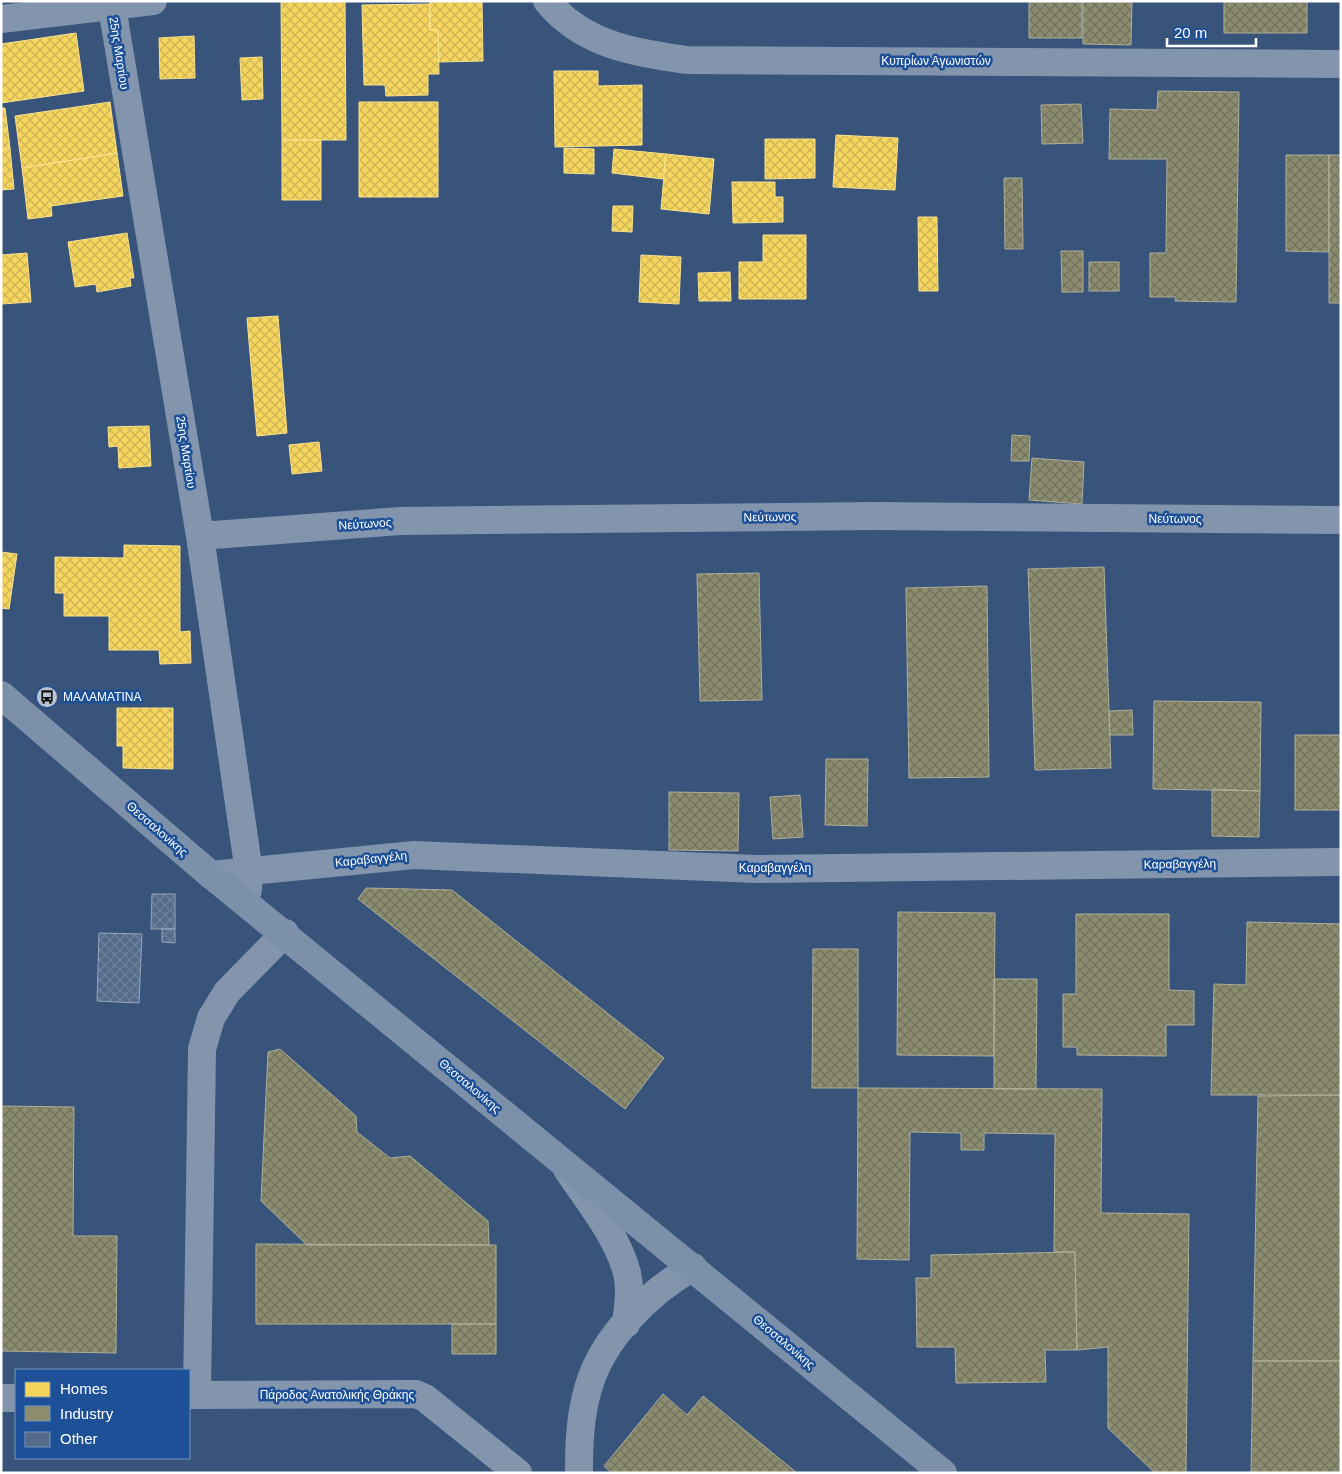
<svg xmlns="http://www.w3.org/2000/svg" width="1342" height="1474" viewBox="0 0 1342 1474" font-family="Arial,sans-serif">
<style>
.homes{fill:url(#homes-cross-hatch);stroke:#f9e28d}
.industry{fill:url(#industry-cross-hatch);stroke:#aeae9a}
.building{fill:url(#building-cross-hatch);stroke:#96a6bb}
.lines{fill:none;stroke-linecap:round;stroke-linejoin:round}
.street{stroke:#8295ad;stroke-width:28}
.secondary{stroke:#7d90aa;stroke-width:28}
.labels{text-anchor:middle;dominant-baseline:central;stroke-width:5;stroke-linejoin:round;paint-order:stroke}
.street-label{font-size:12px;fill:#fff;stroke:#1d5096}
.poi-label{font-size:12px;fill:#fff;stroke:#1d5096;text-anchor:start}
</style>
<defs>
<pattern id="homes-cross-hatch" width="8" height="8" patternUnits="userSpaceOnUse" patternTransform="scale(1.25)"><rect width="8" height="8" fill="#f6d55c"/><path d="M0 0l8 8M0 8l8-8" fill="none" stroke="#ccb358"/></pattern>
<pattern id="industry-cross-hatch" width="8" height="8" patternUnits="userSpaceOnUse" patternTransform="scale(1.25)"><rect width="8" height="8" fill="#8c8c6e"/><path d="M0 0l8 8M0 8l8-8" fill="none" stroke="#727260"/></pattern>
<pattern id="building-cross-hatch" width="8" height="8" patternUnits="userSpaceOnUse" patternTransform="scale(1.25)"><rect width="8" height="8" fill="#556b8a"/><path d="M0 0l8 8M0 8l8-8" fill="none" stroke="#6e819c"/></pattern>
</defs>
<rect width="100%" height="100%" fill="#38547b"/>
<path class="homes" d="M281 1H345L346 140H282Z
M430 1H482L483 61 439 62 438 30H430Z
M430 4V30H438L439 74H428V95L386 96 385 85H364L362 5Z
M76 33 84 91 1 103V44Z
M194 36 195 78 160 79 159 38Z
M262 57 263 99 242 100 240 58Z
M554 71H598V86L642 85V145L555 147Z
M110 102 117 153 22 168 15 116Z
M359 102H438V197H359Z
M1 108H5L10 148 1 149Z
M836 135 898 138 895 190 833 187Z
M765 139H815V178L765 179Z
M282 140H321V200H282Z
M10 148 14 189 1 190V149Z
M564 148 594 149V174L564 173Z
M614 149 666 154 663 179 612 173Z
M117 153 123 196 51 206 52 216 28 219 22 168Z
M666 154 714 159 709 214 661 209Z
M732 182H775V197H783V222L733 223Z
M613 206H633L632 232 612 231Z
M918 217H937L938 291H919Z
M127 233 134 278H130L131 286 97 292 96 284 75 287 68 242Z
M763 235H806V299H739V262H763Z
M27 253 31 302 1 304V255Z
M641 255 681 257 679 304 639 302Z
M730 272 731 301H699L698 273Z
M278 316 287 433 257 436 247 318Z
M149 426 151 466 119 468 118 446 109 447 108 427Z
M319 442 322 471 292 474 289 445Z
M124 545 180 546V632L190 631 191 663 160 664 159 650H109V616H64V593H55V557L124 558Z
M1 552 17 554 9 609 1 608Z
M117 708H173V769L123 768V746H117Z"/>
<path class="industry" d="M1029 1H1082V38H1029Z
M1083 1H1132L1131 45 1083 44Z
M1224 1H1307V33H1224Z
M1158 91 1239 92 1236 302 1175 301 1176 297H1150V253H1166L1167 159H1109L1110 109 1157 110Z
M1081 104 1083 143 1042 144 1041 105Z
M1286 155H1329V252L1286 251Z
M1329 155H1341V303H1329Z
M1004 178H1022L1023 249H1005Z
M1061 251H1083V292H1062Z
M1089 262H1119V291H1089Z
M1012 435 1030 436 1029 461H1011Z
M1032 458 1084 462 1082 504 1029 500Z
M1104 567 1111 768 1035 770 1028 569Z
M759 573 762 700 700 701 697 574Z
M987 586 989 777 909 778 906 588Z
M1154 701 1261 702 1260 791 1153 789Z
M1132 710 1133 735H1110L1109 711Z
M1295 735H1341V810H1295Z
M826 759H868L867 826 825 825Z
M1212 789 1260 791 1259 837 1212 836Z
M669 792 739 793 738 851 669 850Z
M800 795 803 837 773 839 770 797Z
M366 888 452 890 664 1058 625 1109 358 899Z
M898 912 995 913 994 1056 897 1055Z
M1076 914H1169V990L1194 991V1025H1166V1056L1077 1055V1047H1063V994H1076Z
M1247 922 1341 924V1095H1211L1214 984 1246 985Z
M813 949H858V1088H812Z
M994 979H1037L1036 1089H994Z
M280 1049 356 1116 357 1132 390 1158 410 1156 488 1221 489 1245H307L261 1201 268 1052Z
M858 1088 1102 1089 1101 1213 1189 1214 1186 1473H1155L1108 1428V1347L1077 1350 1075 1252H1054L1055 1134 984 1133V1150H961V1133L910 1132 909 1260 857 1259Z
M1341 1095V1361H1253L1258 1096Z
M1 1106 74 1107 73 1236H117L116 1353 1 1351Z
M256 1244 496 1245V1324H256Z
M1075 1252 1077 1350H1045L1046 1382 956 1383 955 1347H917L916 1278H931V1255Z
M452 1324H496V1354H452Z
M1253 1361H1341V1473H1251Z
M663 1394 687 1415 703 1396 797 1473H612L604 1466Z"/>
<path class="building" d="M152 894H175V929H151Z
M162 929H175V943L162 942Z
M99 933 142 934 139 1003 97 1001Z"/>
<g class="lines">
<path class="street" d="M111 1 200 536 249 872 248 890
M547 1C583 45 633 52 686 60L1341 64
M1 19 153 1
M200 536 400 521 874 516 1341 520
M211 875 414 855 757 869 1341 862
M567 1169C588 1201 617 1235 627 1273 631 1289 628 1307 626 1324
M189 1395 416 1394 425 1398 518 1473
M197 1395 202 1049 211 1018 227 992 285 933
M1 1398H16
M579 1473C579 1444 580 1416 588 1389 602 1338 649 1292 693 1267"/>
<path class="secondary" d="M1 695 211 875 943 1473"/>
</g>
<defs>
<g id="bus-disc" transform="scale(1.125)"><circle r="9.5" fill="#b9c3d1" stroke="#1d5096"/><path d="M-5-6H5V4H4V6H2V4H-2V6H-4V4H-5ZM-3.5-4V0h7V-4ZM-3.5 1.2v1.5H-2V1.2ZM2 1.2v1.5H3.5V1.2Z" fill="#111"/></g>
</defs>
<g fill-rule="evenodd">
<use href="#bus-disc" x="47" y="697"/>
</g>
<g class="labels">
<g class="street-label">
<text transform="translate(119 53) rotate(81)">25ης Μαρτίου</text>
<text x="936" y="61">Κυπρίων Αγωνιστών</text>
<text transform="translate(186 452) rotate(81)">25ης Μαρτίου</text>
<text transform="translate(770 517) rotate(-1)">Νεύτωνος</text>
<text x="1175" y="519">Νεύτωνος</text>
<text transform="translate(365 524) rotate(-4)">Νεύτωνος</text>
<text transform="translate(157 829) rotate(41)">Θεσσαλονίκης</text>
<text transform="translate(371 859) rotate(-6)">Καραβαγγέλη</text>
<text transform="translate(1180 864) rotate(-1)">Καραβαγγέλη</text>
<text x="775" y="868">Καραβαγγέλη</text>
<text transform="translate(470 1086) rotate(40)">Θεσσαλονίκης</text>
<text transform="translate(784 1342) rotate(40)">Θεσσαλονίκης</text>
<text x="337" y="1395">Πάροδος Ανατολικής Θράκης</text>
</g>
<g class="poi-label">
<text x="63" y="697">ΜΑΛΑΜΑΤΙΝΑ</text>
</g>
</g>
<rect width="1342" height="1474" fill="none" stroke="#ffffff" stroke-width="5"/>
<rect x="15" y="1369" width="175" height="90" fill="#1d5096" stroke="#7796c0"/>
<rect x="25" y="1382" width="25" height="15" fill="#f6d55c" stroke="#7796c0"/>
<text x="60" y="1394" font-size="15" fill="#ffffff">Homes</text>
<rect x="25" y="1406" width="25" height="15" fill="#8c8c6e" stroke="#7796c0"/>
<text x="60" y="1419" font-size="15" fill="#ffffff">Industry</text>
<rect x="25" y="1432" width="25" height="15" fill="#556b8a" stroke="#7796c0"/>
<text x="60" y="1444" font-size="15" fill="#ffffff">Other</text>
<path d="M1167 38v8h89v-8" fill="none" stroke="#ffffff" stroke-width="2.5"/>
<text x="1174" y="38" font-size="15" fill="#ffffff" stroke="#1d5096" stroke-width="4" paint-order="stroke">20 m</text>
</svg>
